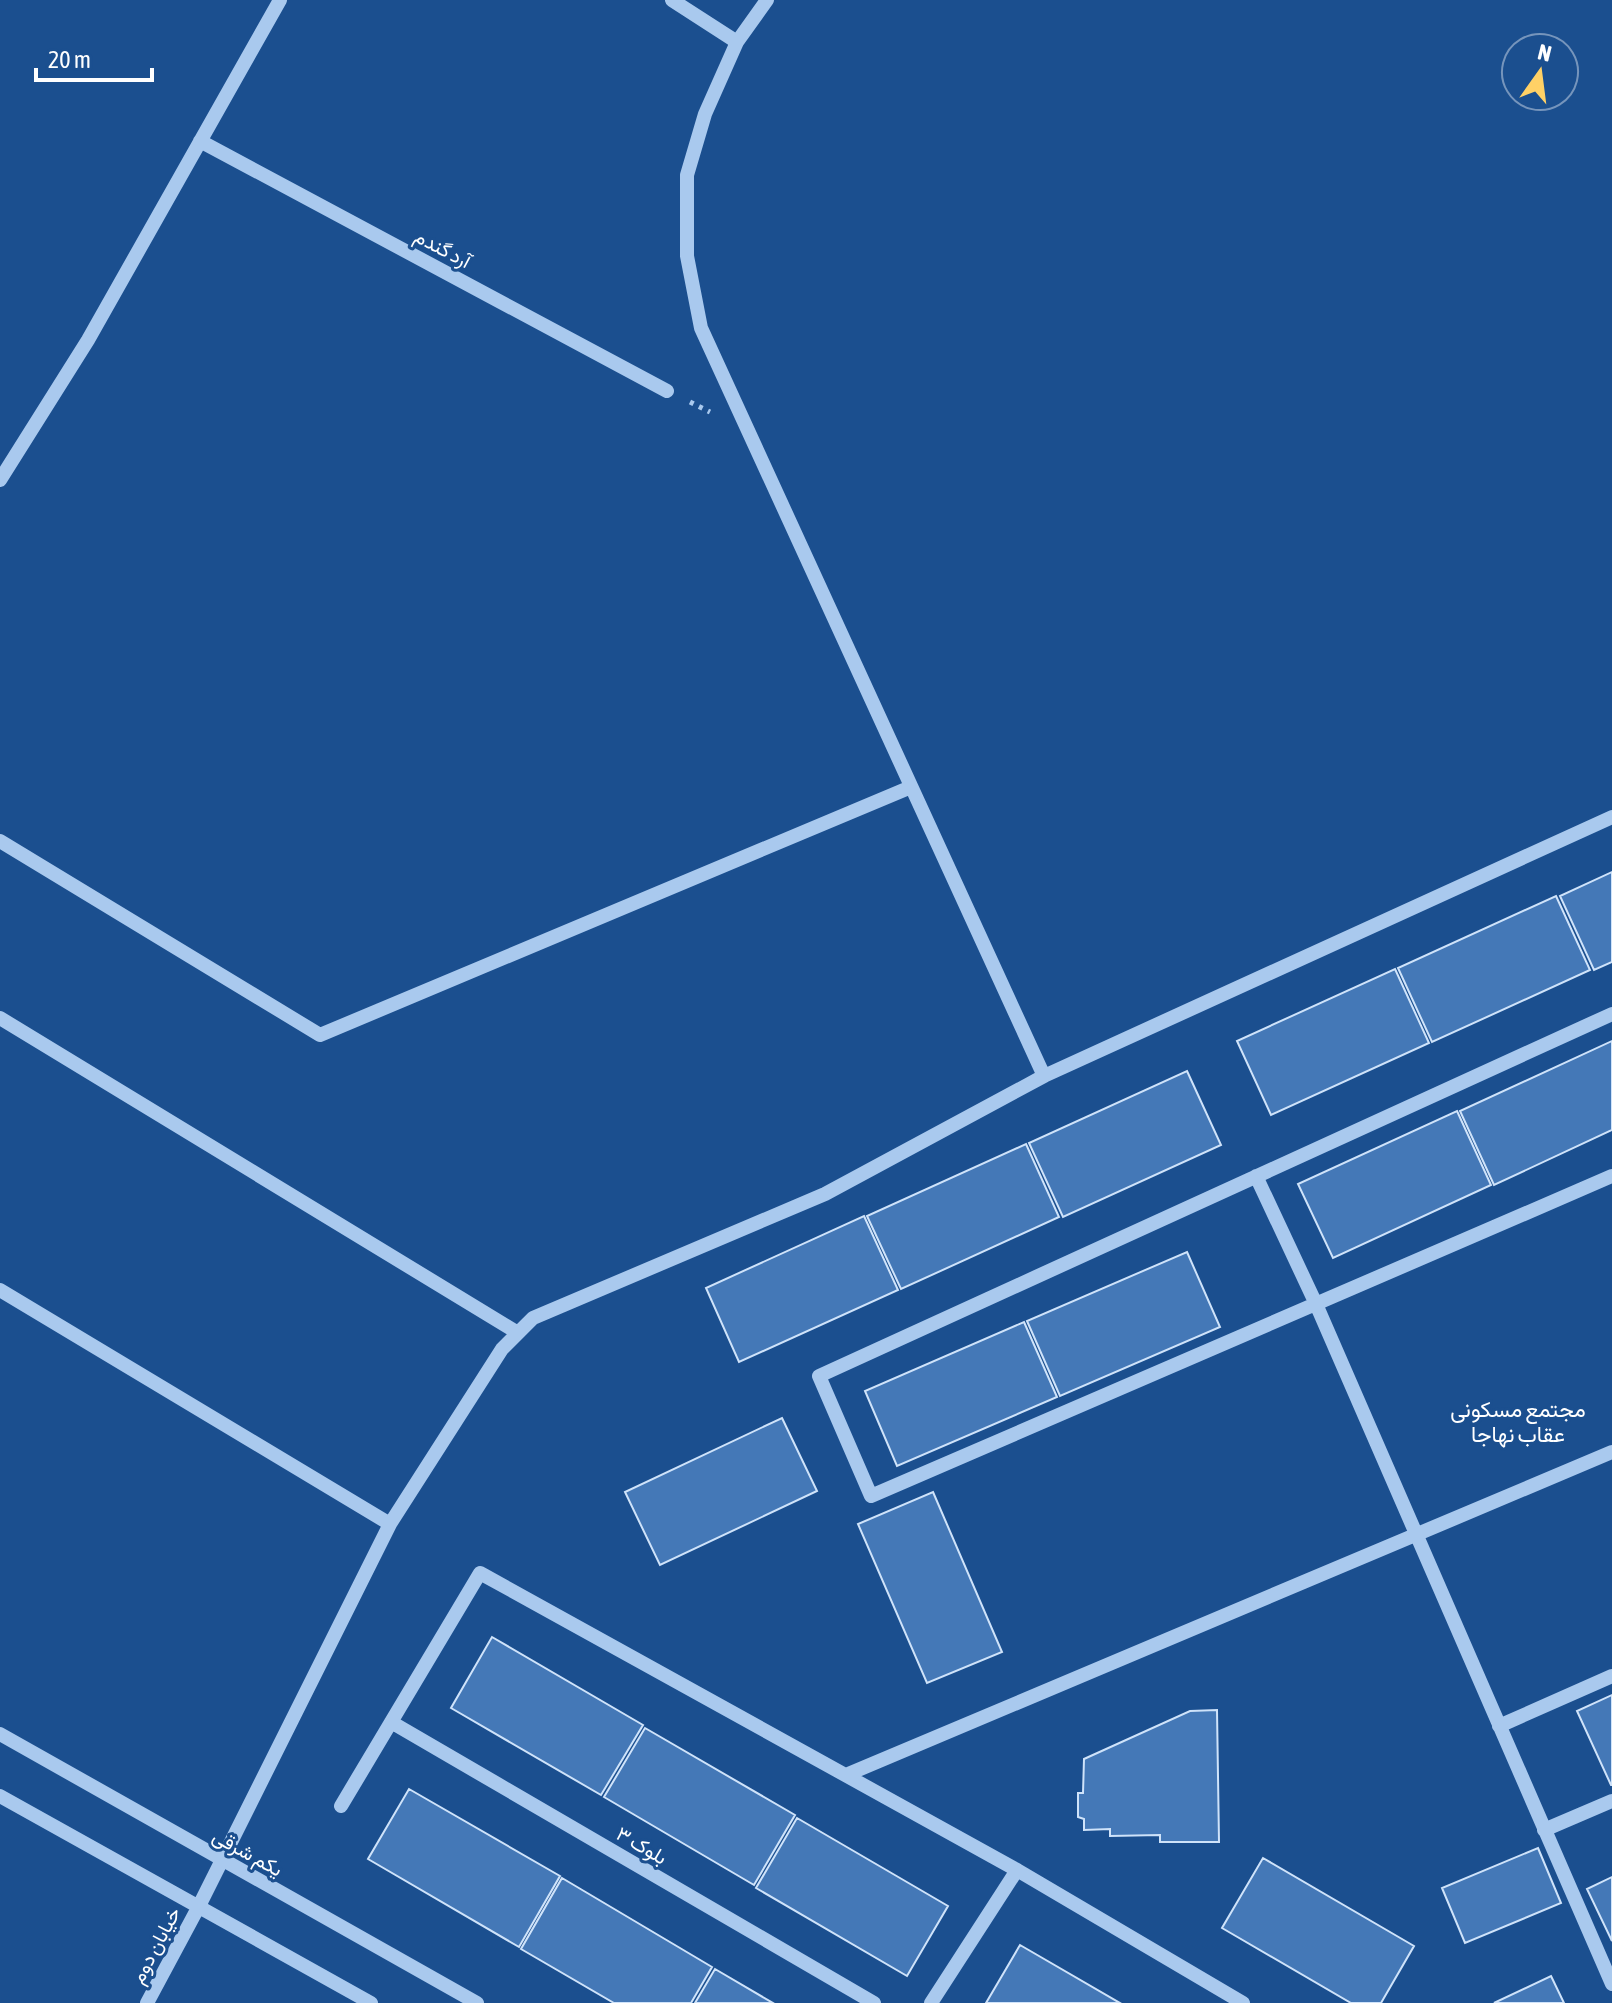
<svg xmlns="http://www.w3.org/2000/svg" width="1612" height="2003" viewBox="0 0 1612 2003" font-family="'Asap Condensed',Vazirmatn,sans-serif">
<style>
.building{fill:#4478b7;stroke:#cfe3fa;stroke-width:2}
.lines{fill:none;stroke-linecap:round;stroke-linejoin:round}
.path{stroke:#a9c9ee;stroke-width:5;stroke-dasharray:4 6;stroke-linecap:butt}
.minor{stroke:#a9c9ee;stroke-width:14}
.labels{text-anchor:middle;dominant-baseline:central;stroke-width:6;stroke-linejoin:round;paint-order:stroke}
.street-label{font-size:20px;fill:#fff;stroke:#1b4f8f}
.neighbourhood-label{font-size:22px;fill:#fff;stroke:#1b4f8f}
</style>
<rect width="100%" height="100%" fill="#1b4f8f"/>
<path class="building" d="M1612 872V962L1594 970 1560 896Z
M1556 896 1590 970 1432 1042 1398 968Z
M1395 969 1429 1043 1271 1115 1237 1041Z
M1612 1041V1130L1494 1185 1460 1111Z
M1187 1071 1221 1145 1063 1217 1029 1143Z
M1457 1111 1491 1185 1333 1258 1298 1184Z
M1026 1144 1059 1217 901 1289 867 1216Z
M864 1216 898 1290 739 1362 706 1288Z
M1187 1252 1220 1327 1060 1396 1027 1321Z
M1024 1322 1057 1397 897 1466 865 1391Z
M782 1418 817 1491 660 1565 625 1492Z
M933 1492 1002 1652 927 1683 858 1524Z
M492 1637 643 1725 601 1795 451 1708Z
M1612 1695V1785H1611L1577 1711Z
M1217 1710 1219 1842H1160V1835L1110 1836V1829L1084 1830V1819L1078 1817V1793H1083L1084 1759 1190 1711Z
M645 1728 795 1815 754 1885 604 1797Z
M409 1789 560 1876 519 1947 368 1859Z
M797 1818 948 1906 907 1976 756 1888Z
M1538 1848 1561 1903 1465 1943 1442 1888Z
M1263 1858 1414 1946 1381 2003H1351L1222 1928Z
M1612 1877V1941L1587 1889Z
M562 1878 712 1967 691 2003H614L521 1949Z
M1020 1945 1120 2003H986Z
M715 1969 773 2003H695Z
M1551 1976 1564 2003H1494Z"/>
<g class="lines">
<path class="path" d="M690 402 710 412"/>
<path class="minor" d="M672 0 737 42
M200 141 667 391
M0 480 88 340 280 0
M0 841 320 1035 911 787
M1612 1014 819 1376 871 1496 1612 1176
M0 1018 518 1333
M1044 1076 1612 817
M1256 1176 1316 1304 1612 1984
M0 1290 390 1524 199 1906 147 2003
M390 1524 502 1349 533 1318 825 1194 1044 1076 701 328 687 256V175L705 114 737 42 767 0
M391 1722 874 2003
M1499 1726 1612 1676
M0 1734 477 2003
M846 1775 1612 1452
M0 1796 371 2003
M341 1806 480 1573 1017 1870 1243 2003
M1544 1830 1612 1801
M931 2003 1017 1870"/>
</g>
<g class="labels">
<g class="street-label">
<text transform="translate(443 248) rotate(28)">آرد گندم</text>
<text transform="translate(642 1845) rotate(30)">بلوک ۳</text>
<text transform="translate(248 1852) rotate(29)">یکم شرقی</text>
<text transform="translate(155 1945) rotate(-62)">خیابان دوم</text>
</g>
<g class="neighbourhood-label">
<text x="1518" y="1409">مجتمع مسکونی<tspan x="1518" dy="25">عقاب نهاجا</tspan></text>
</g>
</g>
<g transform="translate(1540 72) rotate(14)"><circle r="38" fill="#1b4f8f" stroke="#7695bc" stroke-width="2"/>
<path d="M0-6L14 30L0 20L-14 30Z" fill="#ffd166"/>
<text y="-12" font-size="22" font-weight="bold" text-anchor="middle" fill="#ffffff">N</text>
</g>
<path d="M36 68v12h116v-12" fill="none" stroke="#ffffff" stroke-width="4"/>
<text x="48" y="68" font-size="24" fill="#ffffff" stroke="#1b4f8f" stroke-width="6" paint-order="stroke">20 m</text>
</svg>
